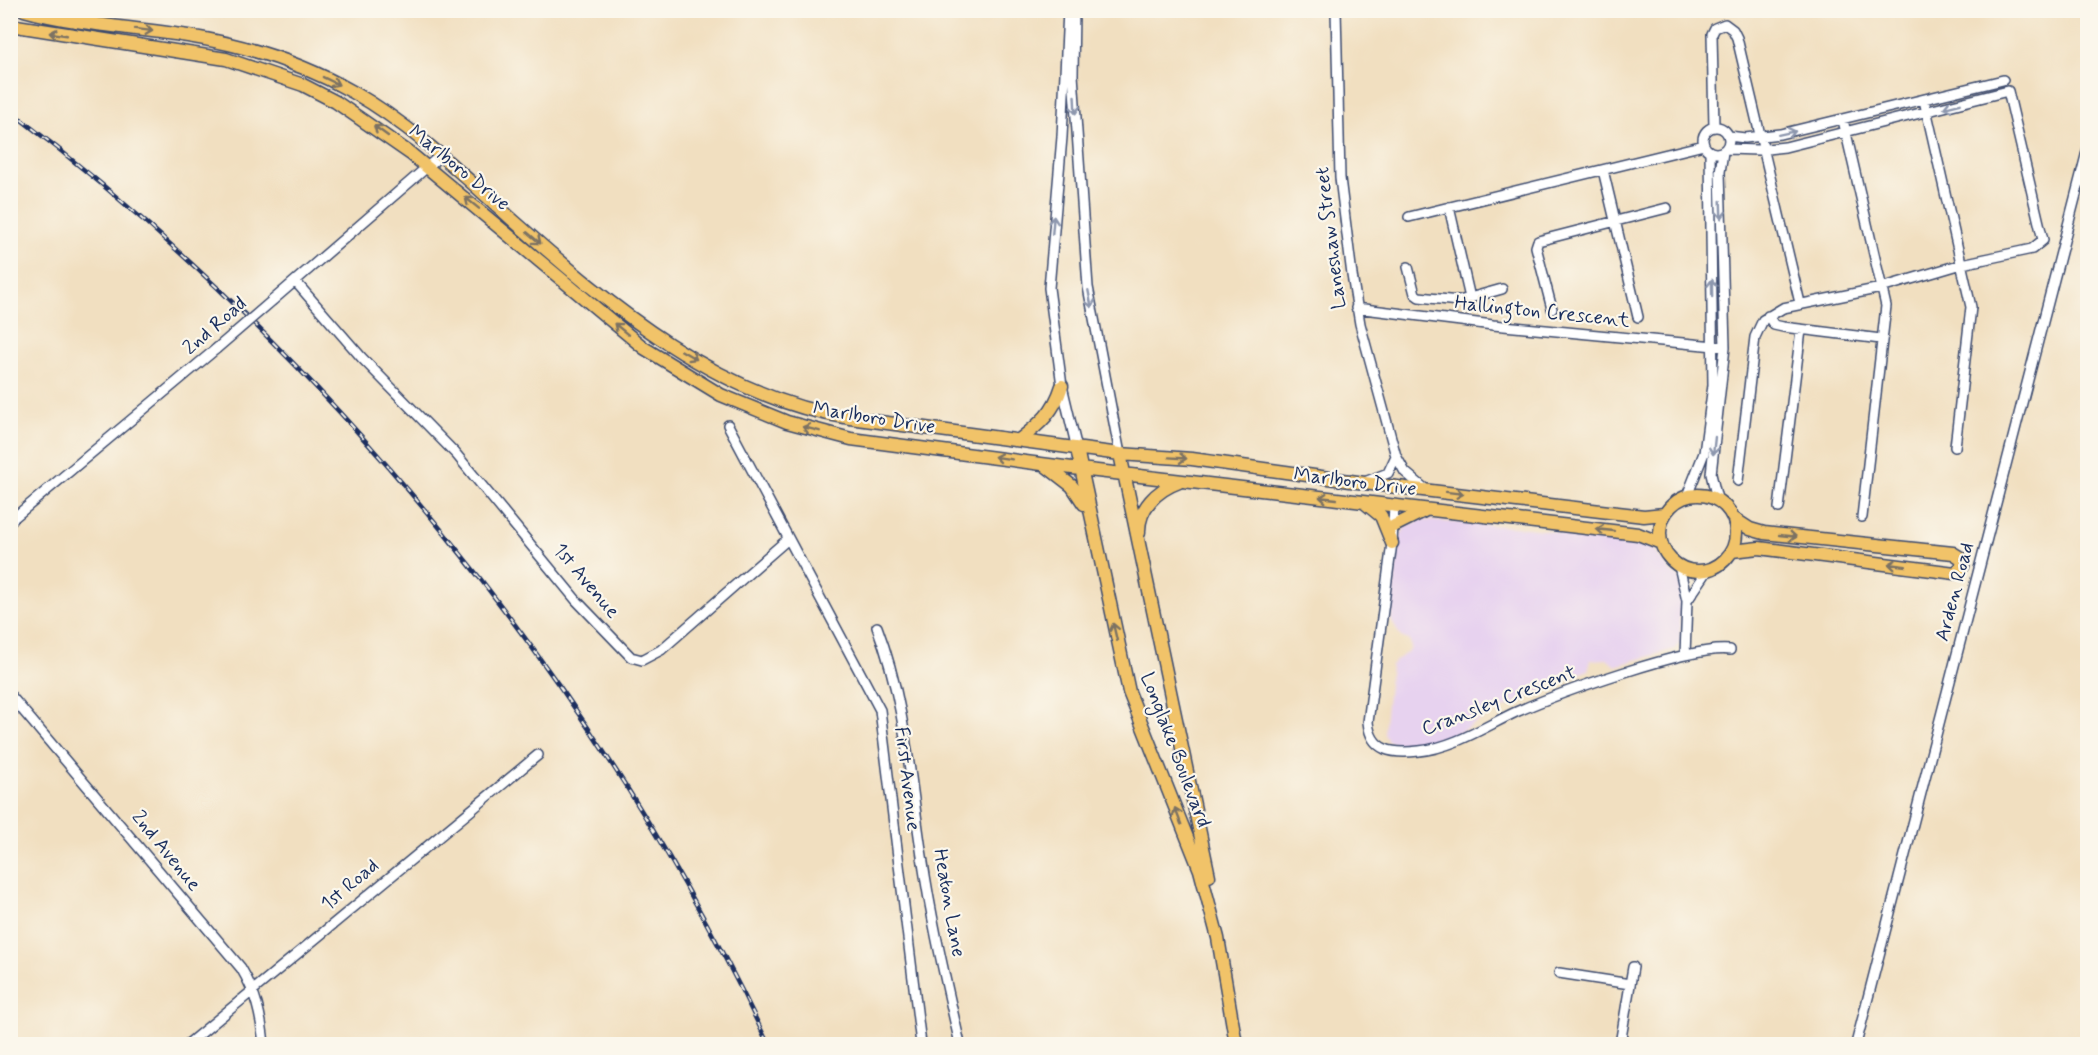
<svg xmlns="http://www.w3.org/2000/svg" width="2098" height="1055" viewBox="0 0 2098 1055" font-family="Mynerve,sans-serif">
<style>
.built{fill:#e7d2ef}
.lines{fill:none;stroke-linecap:round;stroke-linejoin:round}
.minor-casing{stroke:#3b496d;stroke-width:12}
.major-casing{stroke:#3b496d;stroke-width:15}
.minor{stroke:#fff;stroke-width:9}
.major{stroke:#f1c369;stroke-width:12}
.rail-casing{stroke:#1b2f5e;stroke-width:4.5}
.rail{stroke:#fbf7ec;stroke-width:2;stroke-dasharray:7;stroke-linecap:butt}
.minor-bridge-casing{stroke:#3b496d;stroke-width:12;stroke-linecap:butt}
.minor-bridge{stroke:#fff;stroke-width:9}
.oneway{stroke:#7b7263}
.oneway2{stroke:#8d97ae}
.labels{text-anchor:middle;dominant-baseline:central;stroke-width:4.5;stroke-linejoin:round;paint-order:stroke}
.street-label{font-size:20px;fill:#1b2f5e;stroke:#fbf7ec}
</style>
<rect width="100%" height="100%" fill="#fbf7ec"/>
<filter id="ink" filterUnits="userSpaceOnUse"><feTurbulence type="fractalNoise" baseFrequency=".0167" numOctaves="2"/><feDisplacementMap in="SourceGraphic" scale="12" xChannelSelector="R" yChannelSelector="G"/><feConvolveMatrix kernelMatrix="1 2 1 2 8 2 1 2 1" color-interpolation-filters="sRGB"/></filter>
<filter id="wash" filterUnits="userSpaceOnUse"><feTurbulence type="fractalNoise" baseFrequency=".008" numOctaves="4" result="noise"/><feDisplacementMap in="SourceGraphic" scale="24" xChannelSelector="R" yChannelSelector="G"/><feGaussianBlur stdDeviation="1.35" result="paint"/><feColorMatrix in="noise" values="0 0 0 0 0 0 0 0 0 0 0 0 0 0 0 0 0 1.4 0 .05"/><feComposite in="paint" operator="in"/></filter>
<g filter="url(#wash)">
<rect width="100%" height="100%" fill="#f1dfc0"/>
<path class="built" d="M1421 520 1528 528 1649 544 1671 572 1679 577 1685 592 1679 618 1681 641 1675 649 1615 666 1607 659 1591 660 1588 670 1495 712 1460 732 1428 743 1402 746 1388 742 1384 734 1391 665 1411 649 1410 641 1401 637 1391 620 1399 537 1406 527Z"/>
</g>
<g filter="url(#ink)">
<g class="lines">
<g class="minor-casing">
<path id="minor" d="M1068 10 1062 137 1049 288 1062 386 1077 449
M1074 10 1073 75 1088 287 1120 454
M1336 10 1340 178 1352 275 1360 324 1396 456 1405 472 1425 489
M1924 100 1971 307 1955 447
M1843 120 1886 306 1862 517
M1703 140a13 13 0 1 1 26 0a13 13 0 1 1-26 0Z
M1714 127 1712 34 1715 28 1725 24 1733 30 1737 38 1800 303
M1729 136 1745 138 1780 134 2003 80
M1727 149 1758 150 1785 147 2008 91 2043 240 2032 249 1962 264 1881 288 1783 308 1763 320 1755 337 1738 481
M1603 170 1638 317
M1449 207 1470 298
M1409 217 1704 145
M1408 267 1415 294 1419 297 1459 301 1502 289
M295 281 362 358 456 454 576 600 631 657 642 660 661 650 788 539
M273 300 441 155
M1356 308 1493 325 1725 347
M1552 309 1536 247 1538 241 1667 208
M1768 316 1774 325 1783 327 1881 339
M728 425 880 710 921 1044
M1367 481 1388 473 1396 456
M1687 496 1704 453 1713 385 1710 152
M1717 499 1711 474 1725 347 1720 172 1723 152
M1394 506 1392 543 1368 722C1371 752 1393 754 1419 751 1453 748 1486 726 1516 712 1557 694 1691 645 1730 650
M1779 508 1801 330
M10 521 216 349
M1679 566 1687 601 1685 655
M1687 601 1708 570
M877 627C905 700 910 779 922 856 931 919 946 982 960 1044
M10 695 241 968C256 993 261 1015 264 1044
M1559 973 1630 984
M188 1044 538 755
M1620 1044 1633 967
M1856 1044 2088 148"/>
</g>
<g class="major-casing">
<path id="major" d="M24 10C77 25 134 27 188 36 245 45 302 63 353 92 413 126 464 176 515 222 610 306 720 399 850 418L1120 454 1192 459 1372 484 1609 512 1644 516 1664 514
M10 25 226 59 303 85 336 102 411 154 644 348 721 395 787 422 851 439 1080 469 1638 534 1661 543
M1019 440C1040 424 1054 412 1062 386
M1077 449 1129 692 1200 870 1218 938 1236 1044
M1120 454 1209 876
M1046 466 1072 486 1084 504
M1660 533a38 38 0 1 1 76 0a38 38 0 1 1-76 0Z
M1365 503 1381 516 1392 543
M1394 526 1424 511
M1139 533C1138 508 1157 490 1179 482
M1732 551 1759 548 1955 573 1963 566 1961 558 1953 553 1764 533 1750 529 1733 518"/>
</g>
<use href="#minor" class="minor"/>
<use href="#major" class="major"/>
<g class="rail-casing">
<path id="rail" d="M10 111C327 352 598 685 768 1044"/>
</g>
<use href="#rail" class="rail"/>
<g class="minor-bridge-casing">
<path id="minor-bridge" d="M216 349 273 300"/>
</g>
<use href="#minor-bridge" class="minor-bridge"/>
</g>
<defs><path id="oneway-shaft" d="M-6 0H5M1.5-3L5.5 0L1.5 3" fill="none" stroke-width="1.6" stroke-linecap="round" stroke-linejoin="round" transform="scale(1.5)"/></defs>
<g class="oneway">
<use href="#oneway-shaft" transform="translate(144 30) rotate(7)"/>
<use href="#oneway-shaft" transform="translate(58 34) rotate(-172)"/>
<use href="#oneway-shaft" transform="translate(331 81) rotate(26)"/>
<use href="#oneway-shaft" transform="translate(381 131) rotate(-144)"/>
<use href="#oneway-shaft" transform="translate(472 203) rotate(-141)"/>
<use href="#oneway-shaft" transform="translate(534 238) rotate(40)"/>
<use href="#oneway-shaft" transform="translate(621 329) rotate(-141)"/>
<use href="#oneway-shaft" transform="translate(689 355) rotate(30)"/>
<use href="#oneway-shaft" transform="translate(811 429) rotate(-166)"/>
<use href="#oneway-shaft" transform="translate(1003 458) rotate(-171)"/>
<use href="#oneway-shaft" transform="translate(1178 458) rotate(4)"/>
<use href="#oneway-shaft" transform="translate(1455 493) rotate(7)"/>
<use href="#oneway-shaft" transform="translate(1328 498) rotate(-174)"/>
<use href="#oneway-shaft" transform="translate(1605 530) rotate(-174)"/>
<use href="#oneway-shaft" transform="translate(1788 536) rotate(6)"/>
<use href="#oneway-shaft" transform="translate(1897 565) rotate(-173)"/>
<use href="#oneway-shaft" transform="translate(1115 632) rotate(-103)"/>
<use href="#oneway-shaft" transform="translate(1178 816) rotate(-111)"/>
</g>
<g class="oneway2">
<use href="#oneway-shaft" transform="translate(1075 105) rotate(87)"/>
<use href="#oneway-shaft" transform="translate(1952 106) rotate(166)"/>
<use href="#oneway-shaft" transform="translate(1787 133) rotate(-12)"/>
<use href="#oneway-shaft" transform="translate(1721 210) rotate(88)"/>
<use href="#oneway-shaft" transform="translate(1053 225) rotate(-85)"/>
<use href="#oneway-shaft" transform="translate(1712 288) rotate(-91)"/>
<use href="#oneway-shaft" transform="translate(1090 299) rotate(79)"/>
<use href="#oneway-shaft" transform="translate(1714 446) rotate(96)"/>
</g>
</g>
<g class="labels">
<g class="street-label">
<text transform="translate(459 168) rotate(39)">Marlboro Drive</text>
<text transform="translate(1331 238) rotate(-97)">Laneshaw Street</text>
<text transform="translate(1542 312) rotate(6)">Hallington Crescent</text>
<text transform="translate(215 326) rotate(-41)">2nd Road</text>
<text transform="translate(874 418) rotate(9)">Marlboro Drive</text>
<text transform="translate(1355 482) rotate(7)">Marlboro Drive</text>
<text transform="translate(586 581) rotate(50)">1st Avenue</text>
<text transform="translate(1955 592) rotate(-75)">Arden Road</text>
<text transform="translate(1499 701) rotate(-21)">Cransley Crescent</text>
<text transform="translate(1175 750) rotate(69)">Longlake Boulevard</text>
<text transform="translate(907 779) rotate(83)">First Avenue</text>
<text transform="translate(166 851) rotate(51)">2nd Avenue</text>
<text transform="translate(350 885) rotate(-40)">1st Road</text>
<text transform="translate(949 903) rotate(80)">Heaton Lane</text>
</g>
</g>
<rect width="2098" height="1055" fill="none" stroke="#fbf7ec" stroke-width="36"/>
</svg>
